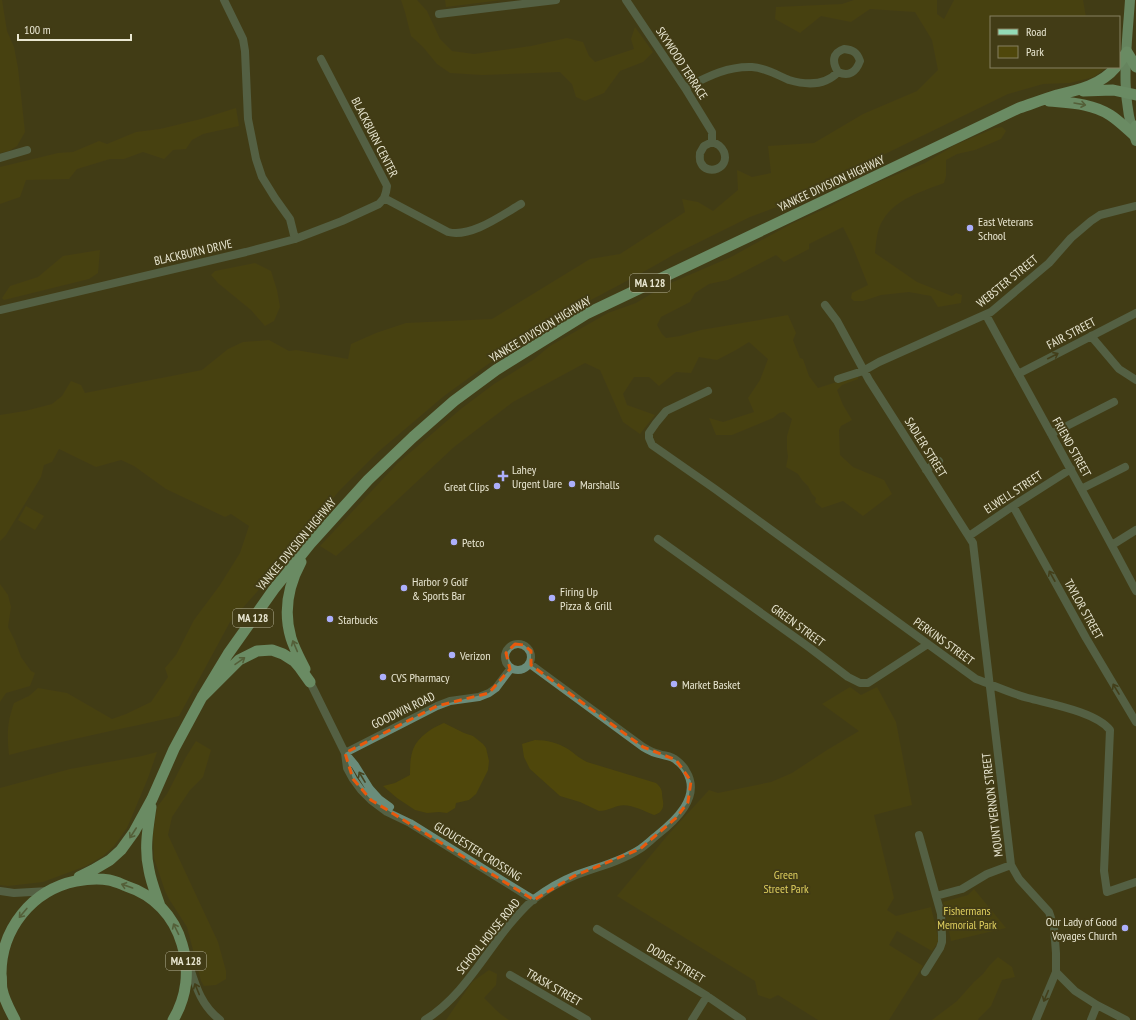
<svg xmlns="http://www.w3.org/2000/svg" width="1136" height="1020" viewBox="0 0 1136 1020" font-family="'PT Sans Narrow',sans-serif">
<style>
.green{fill:#4f470b}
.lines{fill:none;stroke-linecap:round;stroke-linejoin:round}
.minor{stroke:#6a8c7a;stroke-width:8}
.primary{stroke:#93dbb6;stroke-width:10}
.trunk{stroke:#9beac2;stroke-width:11}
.oneway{stroke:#6a8a63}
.oneway2{stroke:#464420}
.marked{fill:none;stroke:#e8590c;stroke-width:3;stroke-dasharray:8 5;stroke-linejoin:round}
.poi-dot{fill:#acaffb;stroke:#423c16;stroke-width:1.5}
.labels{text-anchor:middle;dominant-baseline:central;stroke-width:4;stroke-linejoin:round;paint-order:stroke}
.shield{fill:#423c16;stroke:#b7b49a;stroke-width:1}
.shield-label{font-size:11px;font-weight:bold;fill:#e9e7d2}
.street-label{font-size:12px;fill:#e9e7d2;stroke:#423c16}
.poi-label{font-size:12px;fill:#e9e7d2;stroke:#423c16;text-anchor:start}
.park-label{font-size:12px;fill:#dece5e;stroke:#423c16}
</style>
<rect width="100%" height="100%" fill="#423c16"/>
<path class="green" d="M0 0H2L7 31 14 47 18 68 25 132 17 146 9 151 0 153Z
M401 0H417L427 11 440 39 452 51 474 54 531 46 567 38 583 42 589 56 595 62 634 49 631 39 635 27 653 52 643 62 620 71 604 93 585 101 576 97 572 84 560 72 482 75 450 73 437 64 423 47 411 36 405 12Z
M445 0H502L446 7Z
M854 0H937V14L944 19 954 0H1083L1086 17H991V67H1107L1094 77 1070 83 1043 84 1008 94 840 176 793 201 750 217 675 254 638 275 574 309 528 336 484 367 444 396 378 452 339 491 315 521 287 549 264 584 230 622 179 716C122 729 65 740 9 755 7 734 7 723 14 703L29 696 38 688 67 693 112 719 126 714 151 702 168 677 165 668 176 655 194 620 220 585 240 553 249 526 231 514 225 517 166 489 134 466 121 460 96 467 59 449 52 462 44 465 41 477 6 535 0 541V415L25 411 52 404 62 396 71 381 81 385 85 393 202 370 228 349 243 342 269 340 289 351 296 350 348 359 351 344 376 333 406 323 492 319 590 259 620 254 685 212 682 199 698 202 713 211 738 190 737 170 752 177 771 173 768 146 814 143 863 114 917 91 938 70 932 40 915 12 870 9 851 22 821 16 800 33 775 19 776 7 842 4Z
M236 108 239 126 203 134 192 140 186 149 173 150 164 159 143 152 124 159H110L77 169 69 179 26 180 20 197 0 204V167L58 153 73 152 99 141 107 144 136 132 160 129 201 119Z
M1002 127 1006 131 1001 139 975 150 957 154 946 160V176L944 183C923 191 895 199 883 220 877 228 876 243 875 253L917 282 952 296 956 293 962 295 961 303 938 307 931 296 909 292 881 295 863 301H854L851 298 852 293 868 285 852 245 843 227 809 244V249L784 262 776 255 728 280 709 284 695 293 690 302 661 317 657 325 662 334 666 338 680 336 701 330 788 315 796 333 793 340 800 358 803 359 809 376 818 388 858 375V379L842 385 837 390 843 405 852 420 841 426 839 430 840 455 853 467 884 480 892 494 863 516 843 501 822 508 815 502 816 498 812 494 808 486 802 480 798 474 786 467 788 457 787 449V436L792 419 784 412 779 413 773 418 732 435H716L709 418 723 422 754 412 748 398 760 380 768 359 749 342 736 350 717 360 699 357 691 373 676 372 659 386 649 377H634L623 394 627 405 655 415 640 434 623 422 600 370 585 363 513 402 454 447 363 532 336 556 320 546 398 463 462 408 494 384 533 360 550 346 608 313 636 303 666 285 731 257 791 224 829 207 866 187 925 163 955 145 995 128Z
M100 250 98 273 89 279 4 300 2 298 10 286 38 277 63 256Z
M255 263 271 271 277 290 280 307 274 321 265 326 251 310 218 283 211 275 215 271Z
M26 506 44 516 35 530 18 520Z
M0 584 8 595 11 607 8 627 15 641 21 657 31 671 35 673 30 686 6 693 0 702Z
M850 687 861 695 877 687 896 722 912 805 874 815 894 898 887 910 896 916 931 907 939 941 932 951 897 931 889 945 923 966 889 1020H818L778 995 770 999 758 995 755 981 617 896 667 836 709 790 718 793 771 782 792 773 827 750 859 731 822 704Z
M444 723 464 733 473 736 483 744 486 748 489 761 488 770 476 794 469 800 456 803 455 808 447 813 439 812 427 813 415 810 397 798 383 786 395 783 410 775C410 768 410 760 412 753 415 739 431 728 444 723Z
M535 740C547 740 558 743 568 749 575 754 579 758 587 762L656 783C664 790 661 792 663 801 664 808 662 813 654 815 643 811 630 803 618 806 611 808 606 811 599 811L580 802 560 796 530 769 524 757 522 744Z
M196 741 211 750 203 777 190 790 172 817 168 835 218 942 226 971V979L216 985 204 986 201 981 187 927 169 899 165 891 154 858 153 834 157 807 167 794 186 757Z
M157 752 148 778 127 828 114 846 103 856 86 866 43 882 8 886 0 885V788L70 769 142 756Z
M974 889 1006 928 951 941 943 902 968 895Z
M998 957 1012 967 1015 977 1002 980 991 1006 979 1018 978 1020H932L957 1001 974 982 983 974 989 966Z
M489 970 497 974 496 985 484 998C492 1006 499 1014 509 1020H446L472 982Z"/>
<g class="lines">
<path class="minor" d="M224 0 243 39 245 51 248 119 256 159 262 177 275 198 290 219 295 239
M626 0 685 88 712 132V142
M439 14 556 0
M844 49C853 50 857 52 860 61 856 72 849 77 838 72 832 62 832 53 844 49Z
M685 88C707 77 727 66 752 67 766 68 777 75 789 80 806 85 825 86 838 72
M712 142C718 144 721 146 724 152 730 169 707 176 701 163 699 160 700 156 700 153L704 146Z
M0 158 27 150
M384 198 448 232C471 238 502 215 521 204
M825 305 837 321 869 380 973 543 1011 865 1019 879 1049 912 1054 927 1056 953V972L1075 991 1097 1005 1126 1020
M0 310 246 252 295 239 342 221 379 204 384 198 386 192 387 186 321 59
M986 315C1036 407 1087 498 1136 591
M1091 336 1119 369 1136 380
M1018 374 1136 313
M838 379 863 371 879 362 991 312 1049 263 1071 238 1091 221 1100 215 1136 206
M708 391 666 411 656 423 649 433V438L652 445 715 489 976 679C993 685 1010 693 1028 698 1050 704 1096 712 1110 730L1104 871 1107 892 1136 882
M1051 434 1114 402
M926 470 939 461
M1081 489 1125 467
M1013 506 1086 638 1136 722
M969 536 1013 506 1071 469
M658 539 810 648 848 677 860 683H868L928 644
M1112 545 1136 530
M505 657a13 13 0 1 1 26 0a13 13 0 1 1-26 0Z
M310 682 345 753 355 765 370 789 379 799 390 807
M345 753 347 768 353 779 361 790 371 800 387 812 410 823 534 900
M345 753 437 706 450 701 479 697 489 693 496 688 511 668
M919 835 941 914 942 936V942L940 948 925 972
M0 891 14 893 49 891
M936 896 962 889 987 874 1011 865
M597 929 707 996 742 1020
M189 965C196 987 201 1005 220 1020
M510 975 587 1020
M425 1020C460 998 480 962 505 930 514 919 523 908 534 899 546 890 561 881 576 875 597 867 620 862 640 849 646 845 651 840 656 836 675 821 702 797 686 771 684 767 680 763 676 760 672 756 665 756 659 754 653 753 648 750 643 747L530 664
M692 1020 707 996
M1036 1020 1056 972
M1091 1020 1097 1005"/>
<path class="primary" d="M1130 0C1127 47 1119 96 1136 141"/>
<path class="trunk" d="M1119 63 1127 52 1136 67
M1083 91 1113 90 1136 95
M1049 101C1069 103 1091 103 1110 115 1118 120 1126 128 1134 135L1136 126
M301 562C288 586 283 611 291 638 294 648 300 659 305 669
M202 697 228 654 274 589 310 544 368 480 413 437 454 401 496 370 586 314 1019 108C1031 104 1044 99 1057 95 1079 90 1101 85 1116 67
M151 807C148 828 144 849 149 870 151 882 156 894 160 906
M79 877 93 870 110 860 121 850 134 832 152 799 174 749 202 697 239 660 257 651 272 650 283 654 294 661 300 668 310 682
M15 1020C10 1010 4 1000 2 989 1 985 2 979 1 974 1 929 32 890 76 881 87 879 98 878 109 880 115 881 121 884 126 886 154 895 174 916 182 944 190 970 187 997 173 1020"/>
</g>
<defs><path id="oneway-shaft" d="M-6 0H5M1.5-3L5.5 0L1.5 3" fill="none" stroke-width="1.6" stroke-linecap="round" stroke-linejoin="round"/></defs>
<g class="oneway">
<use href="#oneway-shaft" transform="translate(1080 104) rotate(10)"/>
<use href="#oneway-shaft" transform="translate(295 646) rotate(-113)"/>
<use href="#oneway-shaft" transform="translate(240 661) rotate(-35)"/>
<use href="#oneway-shaft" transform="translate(133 833) rotate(123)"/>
<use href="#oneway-shaft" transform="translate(127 886) rotate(-161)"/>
<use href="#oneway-shaft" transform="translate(23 913) rotate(130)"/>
<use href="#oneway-shaft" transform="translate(176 929) rotate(-116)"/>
</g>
<g class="oneway2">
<use href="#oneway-shaft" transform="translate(1053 356) rotate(-27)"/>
<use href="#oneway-shaft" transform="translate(1052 576) rotate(-119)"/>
<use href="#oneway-shaft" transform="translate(1116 689) rotate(-121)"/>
<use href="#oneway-shaft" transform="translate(362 777) rotate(-121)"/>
<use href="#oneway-shaft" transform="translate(197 989) rotate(-112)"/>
<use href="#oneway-shaft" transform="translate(1046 996) rotate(113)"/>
</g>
<path d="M0 0H1136V1020H0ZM515 644 524 645 531 651V665L643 747 676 760 691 781 688 802 677 817 640 849 574 876 534 900 371 800 353 779 345 753 437 706 489 693 510 669 506 653Z" fill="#423c16" fill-opacity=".55" fill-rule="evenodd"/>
<path class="marked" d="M515 644 524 645 531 651V665L643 747 676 760 691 781 688 802 677 817 640 849 574 876 534 900 371 800 353 779 345 753 437 706 489 693 510 669 506 653Z"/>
<g class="poi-dot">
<circle cx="970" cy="228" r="4"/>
<path d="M501 470h4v4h4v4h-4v4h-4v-4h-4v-4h4z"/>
<circle cx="572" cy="484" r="4"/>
<circle cx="497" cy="486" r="4"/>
<circle cx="454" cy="542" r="4"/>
<circle cx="404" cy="588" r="4"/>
<circle cx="552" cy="598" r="4"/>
<circle cx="330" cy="619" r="4"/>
<circle cx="452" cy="655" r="4"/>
<circle cx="383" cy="677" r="4"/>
<circle cx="674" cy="684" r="4"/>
<circle cx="1125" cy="928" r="4"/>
</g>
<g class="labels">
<g class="shield">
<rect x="630" y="274" width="40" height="18" rx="3"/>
<rect x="233" y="609" width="40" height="18" rx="3"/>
<rect x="166" y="952" width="40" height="18" rx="3"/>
</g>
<g class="shield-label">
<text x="650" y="283">MA 128</text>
<text x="253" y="618">MA 128</text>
<text x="186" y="961">MA 128</text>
</g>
<g class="street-label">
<text transform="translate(682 63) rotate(57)">SKYWOOD TERRACE</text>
<text transform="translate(375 137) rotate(63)">BLACKBURN CENTER</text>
<text transform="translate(831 183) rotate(-25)">YANKEE DIVISION HIGHWAY</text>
<text transform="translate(193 252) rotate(-13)">BLACKBURN DRIVE</text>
<text transform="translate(1007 281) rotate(-39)">WEBSTER STREET</text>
<text transform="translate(540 329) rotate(-31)">YANKEE DIVISION HIGHWAY</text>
<text transform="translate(1071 333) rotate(-28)">FAIR STREET</text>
<text transform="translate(926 447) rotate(58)">SADLER STREET</text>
<text transform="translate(1072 447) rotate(61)">FRIEND STREET</text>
<text transform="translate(1013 492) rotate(-33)">ELWELL STREET</text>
<text transform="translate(296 544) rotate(-50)">YANKEE DIVISION HIGHWAY</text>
<text transform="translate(1084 609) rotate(61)">TAYLOR STREET</text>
<text transform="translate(798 625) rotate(36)">GREEN STREET</text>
<text transform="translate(944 641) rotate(36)">PERKINS STREET</text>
<text transform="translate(403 710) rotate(-26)">GOODWIN ROAD</text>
<text transform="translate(992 805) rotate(-97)">MOUNT VERNON STREET</text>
<text transform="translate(478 851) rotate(32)">GLOUCESTER CROSSING</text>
<text transform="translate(488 936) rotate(-51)">SCHOOL HOUSE ROAD</text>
<text transform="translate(676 963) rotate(31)">DODGE STREET</text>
<text transform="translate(554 987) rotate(30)">TRASK STREET</text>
</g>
<g class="poi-label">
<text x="978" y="221">East Veterans<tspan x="978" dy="14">School</tspan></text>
<text x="512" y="469">Lahey<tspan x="512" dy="14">Urgent Uare</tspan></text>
<text x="580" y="484">Marshalls</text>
<text x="489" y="486" text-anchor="end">Great Clips</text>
<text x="462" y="542">Petco</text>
<text x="412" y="581">Harbor 9 Golf<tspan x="412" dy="14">&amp; Sports Bar</tspan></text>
<text x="560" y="591">Firing Up<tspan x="560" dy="14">Pizza &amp; Grill</tspan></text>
<text x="338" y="619">Starbucks</text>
<text x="460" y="655">Verizon</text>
<text x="391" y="677">CVS Pharmacy</text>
<text x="682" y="684">Market Basket</text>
<text x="1117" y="921" text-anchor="end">Our Lady of Good<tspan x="1117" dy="14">Voyages Church</tspan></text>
</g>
<g class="park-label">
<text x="786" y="874">Green<tspan x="786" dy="14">Street Park</tspan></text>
<text x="967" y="910">Fishermans<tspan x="967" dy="14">Memorial Park</tspan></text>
</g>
</g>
<rect x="990" y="16" width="130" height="52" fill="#423c16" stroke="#858061"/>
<rect x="998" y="29" width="20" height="6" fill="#93dbb6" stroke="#858061"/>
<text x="1026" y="36" font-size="12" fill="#e9e7d2">Road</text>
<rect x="998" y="46" width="20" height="12" fill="#4f470b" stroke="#858061"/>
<text x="1026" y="56" font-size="12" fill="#e9e7d2">Park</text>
<path d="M18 34v6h113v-6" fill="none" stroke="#e9e7d2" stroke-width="2"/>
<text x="24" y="34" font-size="12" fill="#e9e7d2" stroke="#423c16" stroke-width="3" paint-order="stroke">100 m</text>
</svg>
